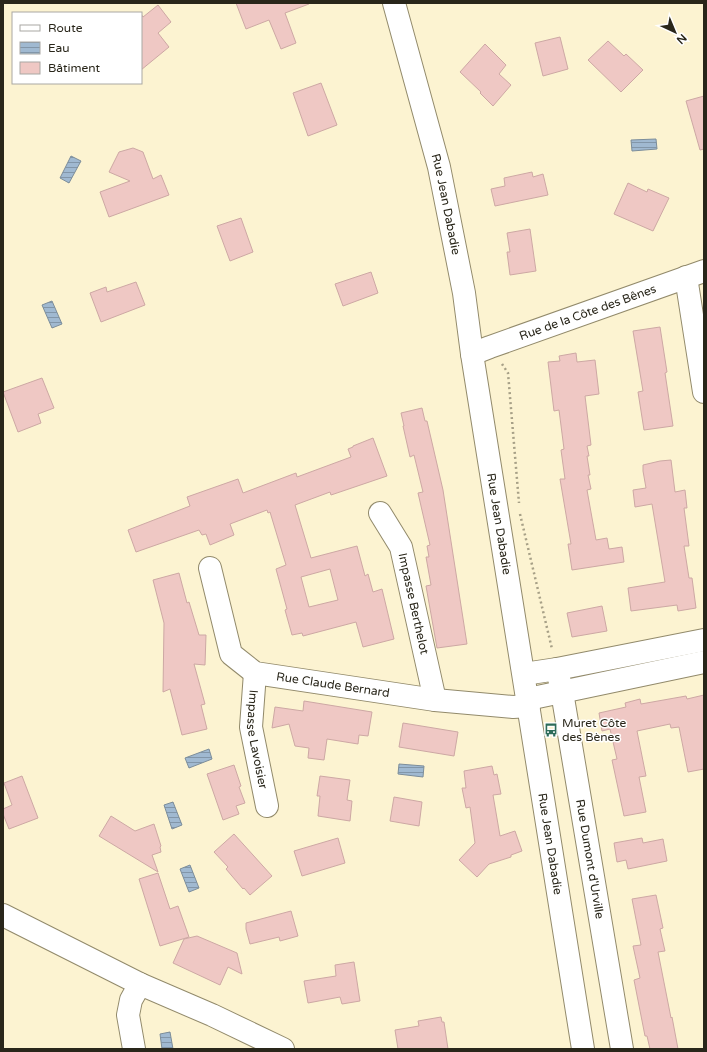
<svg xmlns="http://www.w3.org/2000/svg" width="707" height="1052" viewBox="0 0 707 1052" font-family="'Varela Round',sans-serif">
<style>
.water{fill:url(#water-rules);stroke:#7c8d9a}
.building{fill:#efc8c4;stroke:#cda8a4;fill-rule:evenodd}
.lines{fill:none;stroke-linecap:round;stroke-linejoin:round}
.minor-casing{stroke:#928a6b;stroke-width:24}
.path{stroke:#a7a087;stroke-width:2.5;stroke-dasharray:2 3;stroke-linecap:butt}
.minor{stroke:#fff;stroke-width:22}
.labels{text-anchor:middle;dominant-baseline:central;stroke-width:3;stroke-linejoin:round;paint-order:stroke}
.street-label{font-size:12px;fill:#29261a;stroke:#fff}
.poi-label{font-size:12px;fill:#29261a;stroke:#fff;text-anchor:start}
</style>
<defs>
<pattern id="water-rules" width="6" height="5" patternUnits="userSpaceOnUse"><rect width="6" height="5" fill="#a0b9d1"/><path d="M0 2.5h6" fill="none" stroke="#8296a9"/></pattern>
</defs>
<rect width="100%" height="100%" fill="#fcf3d1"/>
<path class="water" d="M656 139 657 149 632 151 631 140Z
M71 156 81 161 69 183 60 178Z
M52 301 62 324 52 328 42 305Z
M209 749 212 759 189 768 185 758Z
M399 764 424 766 423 777 398 774Z
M173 802 182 825 172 829 164 805Z
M190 865 199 888 189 892 180 869Z
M170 1032 173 1049H162L160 1034Z"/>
<path class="building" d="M236 3H309V4L285 13 296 43 281 49 269 20 246 29Z
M158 5 171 22 158 33 169 47 141 70V14L143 17Z
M560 37 568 69 543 76 535 43Z
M608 41 624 56 626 54 643 70 621 92 588 60Z
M485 44 506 65 499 74 511 85 493 106 480 93 481 92 460 72Z
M321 83 337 125 308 136 293 93Z
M704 96V149L700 150 686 101Z
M133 148 143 152 153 179 161 175 169 195 109 217 100 192 130 181 109 172 119 152Z
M532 172 533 177 543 174 548 195 495 206 491 189 505 186 504 178Z
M628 183 647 192 648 189 669 198 653 231 614 214Z
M241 218 253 252 230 261 217 226Z
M530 229 536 271 510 275 507 252H510L507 233Z
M371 272 378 293 343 306 335 284Z
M136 282 145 305 101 322 90 293 106 287 107 292Z
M660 327 667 372 665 373 673 426 644 430 638 392 643 391 633 331Z
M576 353 577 362 595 360 599 394 585 396 591 445 587 446 589 456H587L590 475H588L591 489 587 490 596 540 607 538 609 549 622 547 624 562 572 570 568 544H571L560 479H565L561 450 564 449 559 410 554 411 548 362 560 361 559 356Z
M42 378 54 408 38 414 41 423 18 432 3 392Z
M422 408 425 421H427L443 490 467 644 437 648 426 586 431 585 426 557H429L427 546 430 545 418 493 423 492 414 455 410 457 403 426H404L401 413Z
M373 438 387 476 331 495 330 492 295 505 311 558 357 546 365 576 368 574 373 592 382 589 394 639 363 647 356 622 303 636 302 633 292 635 285 610 287 609 276 569 286 565 270 512 268 513 267 510 230 524 234 535 210 545 206 534 202 535 199 530 136 552 128 530 190 506 187 497 238 479 243 493 296 473 297 477 351 457 348 449 353 447V446ZM330 569 338 600 309 607 301 577Z
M671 460 675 492 685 490 687 508H684L689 546H684L689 578H692L696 608 678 611 677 605 631 611 628 588 665 582 652 504 635 507 633 490 646 488 643 471V465L660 461Z
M179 573 187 603 189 602 199 635H206L205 665 194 664 205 704 201 705 207 729 182 735 170 689 163 692 164 623 153 580Z
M602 606 607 631 572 637 567 613Z
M704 695V769L688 772 679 727 671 728 670 724 637 731 646 776 639 777 646 812 624 816 612 760 617 759 610 729 602 731 599 713 626 707 625 703 640 699 641 704 686 696 687 699Z
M304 701 372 712 368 736 359 735 358 744 327 739 324 760 308 758 309 748 295 746 289 724 272 728 275 707 303 711Z
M403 723 458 732 454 756 399 747Z
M234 765 241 786 239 787 245 803 236 806 239 814 223 820 207 774Z
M492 766 494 775 497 774 501 794 493 795 500 836 515 831 522 851 511 855V857L489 864 477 877 459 860 475 843 470 807 466 808 462 788H466L464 771Z
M22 776 38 818 9 829 3 814V809L12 805 4 783Z
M320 776 350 780 347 800 352 801 350 821 318 816 320 796H317Z
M394 797 422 802 419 826 390 821Z
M111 816 135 831 154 824 161 846 160 847 161 852 152 855 158 872 99 836Z
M234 834 272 876 250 895 244 888 243 889 226 869 228 867 214 852Z
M338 838 345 863 302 876 294 851Z
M642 838 643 843 663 839 667 861 628 869 626 860 617 862 614 843Z
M158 873 170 909 178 906 189 937 160 946 139 879Z
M656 895 663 928 660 929 665 951 658 952 671 1018 672 1017 678 1049H650L647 1036H645L634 980 640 978 633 946 641 945 632 899Z
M291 911 298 936 280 941 279 937 250 944 246 929V923Z
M197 936 237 953 242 974 228 967 220 985 173 963 184 939Z
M354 962 360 1001 342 1004 340 997 308 1003 304 981 336 976 335 965Z
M441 1017 442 1022H444L448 1049H398L395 1030 419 1026 418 1021Z"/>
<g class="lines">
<g class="minor-casing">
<g id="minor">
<path id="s1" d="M394 3 439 167 464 293 472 354 583 1049"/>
<path d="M686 277 704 392"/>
<path id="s2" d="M472 354 490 347 704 271"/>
<path id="s3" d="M380 513 401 547 435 700"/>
<path id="s4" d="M210 568 231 654 255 673 435 700 513 707 529 706"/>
<path id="s5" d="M557 669 562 692 622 1049"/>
<path id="s6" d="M255 673 251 727 267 806"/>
<path d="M524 674 557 669 704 640"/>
<path d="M528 699 704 662"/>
<path d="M3 915 140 984 212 1015 283 1049"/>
<path d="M134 1049 128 1015 131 1000 140 984"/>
</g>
</g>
<path class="path" d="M502 364 508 373 519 503
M520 514 552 649"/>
<use href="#minor" class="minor"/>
</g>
<defs>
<g id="bus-bare" transform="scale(1.08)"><path d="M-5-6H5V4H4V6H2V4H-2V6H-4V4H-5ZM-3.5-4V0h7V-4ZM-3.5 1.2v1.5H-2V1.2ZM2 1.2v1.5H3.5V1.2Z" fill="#2d6c5a" stroke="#fff" stroke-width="2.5" paint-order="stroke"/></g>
</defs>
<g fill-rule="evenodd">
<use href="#bus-bare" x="551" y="730"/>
</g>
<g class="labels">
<g class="street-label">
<text stroke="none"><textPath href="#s1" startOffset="208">Rue Jean Dabadie</textPath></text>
<text stroke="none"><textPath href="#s2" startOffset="123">Rue de la Côte des Bênes</textPath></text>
<text stroke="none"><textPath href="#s1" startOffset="532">Rue Jean Dabadie</textPath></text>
<text stroke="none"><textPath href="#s3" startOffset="98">Impasse Berthelot</textPath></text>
<text stroke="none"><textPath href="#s4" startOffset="198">Rue Claude Bernard</textPath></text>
<text stroke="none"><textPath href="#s6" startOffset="67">Impasse Lavoisier</textPath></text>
<text stroke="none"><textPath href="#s1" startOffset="856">Rue Jean Dabadie</textPath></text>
<text stroke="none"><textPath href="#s5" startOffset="193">Rue Dumont d'Urville</textPath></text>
</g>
<g class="poi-label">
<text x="562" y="723">Muret Côte<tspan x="562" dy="14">des Bènes</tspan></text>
</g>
</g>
<rect width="707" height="1052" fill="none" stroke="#29261a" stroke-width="8"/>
<rect x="12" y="12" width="130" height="72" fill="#ffffff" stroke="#a9a8a3"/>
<rect x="20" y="25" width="20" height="6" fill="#ffffff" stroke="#a9a8a3"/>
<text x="48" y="32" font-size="12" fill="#29261a">Route</text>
<rect x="20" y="42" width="20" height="12" fill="url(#water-rules)" stroke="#a9a8a3"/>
<text x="48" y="52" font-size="12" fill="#29261a">Eau</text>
<rect x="20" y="62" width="20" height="12" fill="#efc8c4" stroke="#a9a8a3"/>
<text x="48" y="72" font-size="12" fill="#29261a">Bâtiment</text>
<g transform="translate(675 32) rotate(136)" stroke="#ffffff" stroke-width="3" paint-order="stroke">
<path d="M0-3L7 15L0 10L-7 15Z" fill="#29261a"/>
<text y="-6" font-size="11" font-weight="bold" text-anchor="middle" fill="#29261a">N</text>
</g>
</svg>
